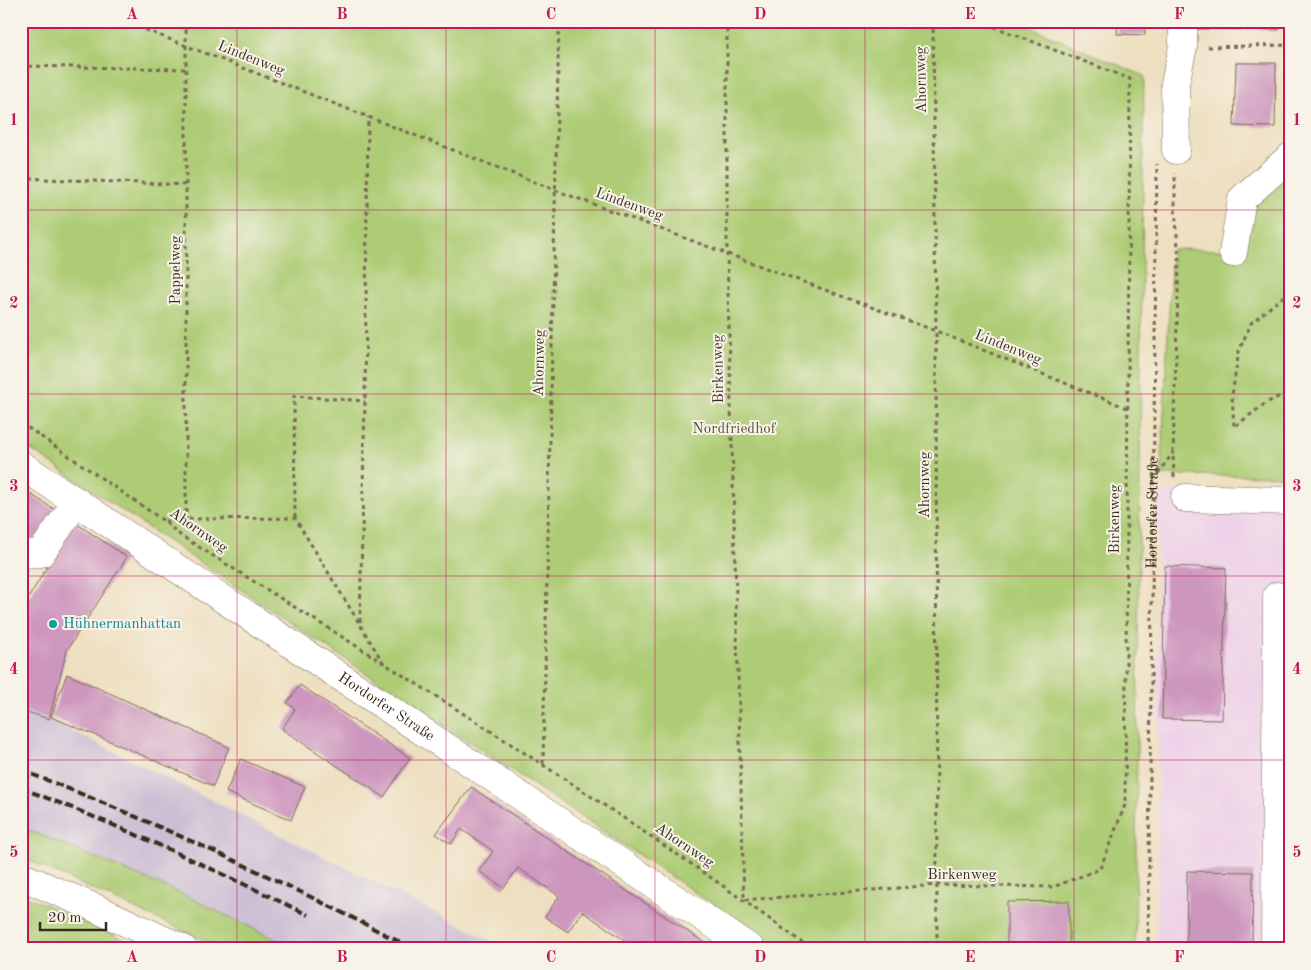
<svg xmlns="http://www.w3.org/2000/svg" width="1311" height="970" viewBox="0 0 1311 970" font-family="'Old Standard TT',serif">
<style>
.built{fill:#eed0e8}
.industrial{fill:#ccbed4}
.green{fill:#adcc74;stroke:#747b49}
.building{fill:#cd96be}
.lines{fill:none;stroke-linecap:round;stroke-linejoin:round}
.minor-casing{stroke:#7a6957;stroke-width:29}
.path{stroke:#7a6957;stroke-width:3;stroke-dasharray:4 4;stroke-linecap:butt}
.minor{stroke:#fff;stroke-width:28}
.rail{stroke:#3b2a1e;stroke-width:4;stroke-dasharray:8 4;stroke-linecap:butt}
.grid{fill:none;stroke:#c2185b;stroke-width:1;stroke-opacity:0.55}
.culture-dot{fill:#0f9aa8;stroke:#f7f3e8;stroke-width:2}
.labels{text-anchor:middle;dominant-baseline:central;stroke-width:4;stroke-linejoin:round;paint-order:stroke}
.street-label{font-size:15px;fill:#3b2a1e;stroke:#f7f3e8}
.park-label{font-size:15px;fill:#585234;stroke:#f7f3e8}
.culture-label{font-size:15px;fill:#0d838f;stroke:#f7f3e8;text-anchor:start}
.neatline{fill:none;stroke:#c2185b;stroke-width:2}
.grid-label{font-size:16px;text-anchor:middle;font-weight:bold;fill:#c2185b}
</style>
<rect width="100%" height="100%" fill="#f7f3e8"/>
<filter id="ink" filterUnits="userSpaceOnUse"><feTurbulence type="fractalNoise" baseFrequency=".02" numOctaves="2"/><feDisplacementMap in="SourceGraphic" scale="10" xChannelSelector="R" yChannelSelector="G"/><feConvolveMatrix kernelMatrix="1 2 1 2 8 2 1 2 1" color-interpolation-filters="sRGB"/></filter>
<filter id="wash" filterUnits="userSpaceOnUse"><feTurbulence type="fractalNoise" baseFrequency=".0096" numOctaves="4" result="noise"/><feDisplacementMap in="SourceGraphic" scale="20" xChannelSelector="R" yChannelSelector="G"/><feGaussianBlur stdDeviation="1.12" result="paint"/><feColorMatrix in="noise" values="0 0 0 0 0 0 0 0 0 0 0 0 0 0 0 0 0 1.4 0 .05"/><feComposite in="paint" operator="in"/></filter>
<g filter="url(#wash)">
<rect width="100%" height="100%" fill="#eedfc0"/>
<path class="built" d="M1157 491 1290 494V949H1156L1158 850Z"/>
<path class="industrial" d="M21 711 49 719 508 949H295L182 894 21 827Z"/>
<path class="green" d="M21 21H1016L1144 76 1135 949H780L21 443Z
M1290 163V476L1161 475 1172 249 1246 250 1244 203Z
M21 827 182 894 295 949H224L21 857Z
M21 894 146 949H21Z"/>
<g id="blocks">
<path class="building" d="M1118 21H1145V35L1117 34Z
M1195 21H1279V30L1194 29Z
M1236 63H1276L1275 127 1234 126Z
M21 488 60 513 36 548 21 538Z
M74 522 127 557 67 650 49 719 21 710V593L29 597Z
M1165 566 1226 568 1222 720 1162 719Z
M67 674 229 747 213 786 112 742 51 717Z
M300 685 410 758 384 797 282 729 295 709 287 703Z
M241 759 305 787 291 820 226 792Z
M471 787 714 949H623L627 942 582 911 568 932 545 917 559 896 518 868 504 888 479 871 493 851 461 829 451 844 436 834Z
M1187 871 1253 872 1252 949H1186Z
M1069 901V945L1007 943V902Z"/>
</g>
</g>
<g filter="url(#ink)">
<use href="#blocks" fill-opacity="0" stroke="#7a6957" stroke-width="1"/>
<g class="lines">
<g class="minor-casing">
<g id="minor">
<path d="M1176 150 1175 83 1183 47V21"/>
<path d="M1233 253 1242 199 1290 157"/>
<path id="s2" d="M21 465 751 949"/>
<path d="M1185 498 1290 501"/>
<path d="M21 554 41 553 77 501"/>
<path d="M21 876 93 907 183 949"/>
<path d="M1275 949 1277 596"/>
</g>
</g>
<g class="path">
<path d="M123 21 555 190 936 331 1127 408"/>
<path d="M186 21V519"/>
<path d="M727 21V254L744 900 937 885 1053 887 1100 869 1125 805 1130 79 979 21"/>
<path d="M933 21 936 331 937 949"/>
<path d="M1208 47 1290 45"/>
<path d="M21 66 186 69"/>
<path d="M21 178 188 185"/>
<path d="M1290 291 1251 323 1239 351 1232 395 1234 427 1266 403 1290 391"/>
<path d="M21 423 164 521 180 535C392 669 608 800 811 949"/>
<path d="M1174 477 1173 452 1179 261 1175 208V173"/>
<path d="M1153 480 1173 453"/>
<path d="M295 518 294 396 365 401"/>
<path d="M165 521 186 519 295 518 384 664"/>
<path d="M360 622 365 401 368 117"/>
<path d="M543 764 559 21"/>
<path id="s1" d="M1148 949 1157 164"/>
</g>
<use href="#minor" class="minor"/>
<path class="rail" d="M21 770C155 822 286 882 413 949
M21 788C119 825 214 869 308 915"/>
</g>
</g>
<path class="grid" d="M237 21V949M446 21V949M655 21V949M865 21V949M1074 21V949M21 210H1290M21 394H1290M21 576H1290M21 760H1290"/>
<circle class="culture-dot" cx="53" cy="624" r="5"/>
<g class="labels">
<g class="street-label">
<text transform="translate(251 59) rotate(22)">Lindenweg</text>
<text transform="translate(922 80) rotate(-91)">Ahornweg</text>
<text transform="translate(629 205) rotate(20)">Lindenweg</text>
<text transform="translate(176 270) rotate(-90)">Pappelweg</text>
<text transform="translate(1008 348) rotate(22)">Lindenweg</text>
<text transform="translate(540 363) rotate(-89)">Ahornweg</text>
<text transform="translate(719 369) rotate(-91)">Birkenweg</text>
<text transform="translate(925 485) rotate(-90)">Ahornweg</text>
<text stroke="none"><textPath href="#s1" startOffset="436">Hordorfer Straße</textPath></text>
<text transform="translate(1115 519) rotate(-90)">Birkenweg</text>
<text transform="translate(198 531) rotate(35)">Ahornweg</text>
<text stroke="none"><textPath href="#s2" startOffset="438">Hordorfer Straße</textPath></text>
<text transform="translate(684 846) rotate(34)">Ahornweg</text>
<text x="962" y="875">Birkenweg</text>
</g>
<g class="park-label">
<text x="734" y="429">Nordfriedhof</text>
</g>
<g class="culture-label">
<text x="63" y="624">Hühnermanhattan</text>
</g>
</g>
<rect width="1311" height="970" fill="none" stroke="#f7f3e8" stroke-width="55"/>
<path d="M40 922v8h66v-8" fill="none" stroke="#3b2a1e" stroke-width="2.5"/>
<text x="48" y="922" font-size="15" fill="#3b2a1e" stroke="#f7f3e8" stroke-width="4" paint-order="stroke">20 m</text>
<rect x="28" y="28" width="1256" height="914" class="neatline"/>
<g class="grid-label">
<text x="132" y="19">A</text>
<text x="342" y="19">B</text>
<text x="551" y="19">C</text>
<text x="760" y="19">D</text>
<text x="970" y="19">E</text>
<text x="1179" y="19">F</text>
<text x="14" y="125">1</text>
<text x="1297" y="125">1</text>
<text x="14" y="308">2</text>
<text x="1297" y="308">2</text>
<text x="14" y="491">3</text>
<text x="1297" y="491">3</text>
<text x="14" y="674">4</text>
<text x="1297" y="674">4</text>
<text x="14" y="857">5</text>
<text x="1297" y="857">5</text>
<text x="132" y="962">A</text>
<text x="342" y="962">B</text>
<text x="551" y="962">C</text>
<text x="760" y="962">D</text>
<text x="970" y="962">E</text>
<text x="1179" y="962">F</text>
</g>
</svg>
